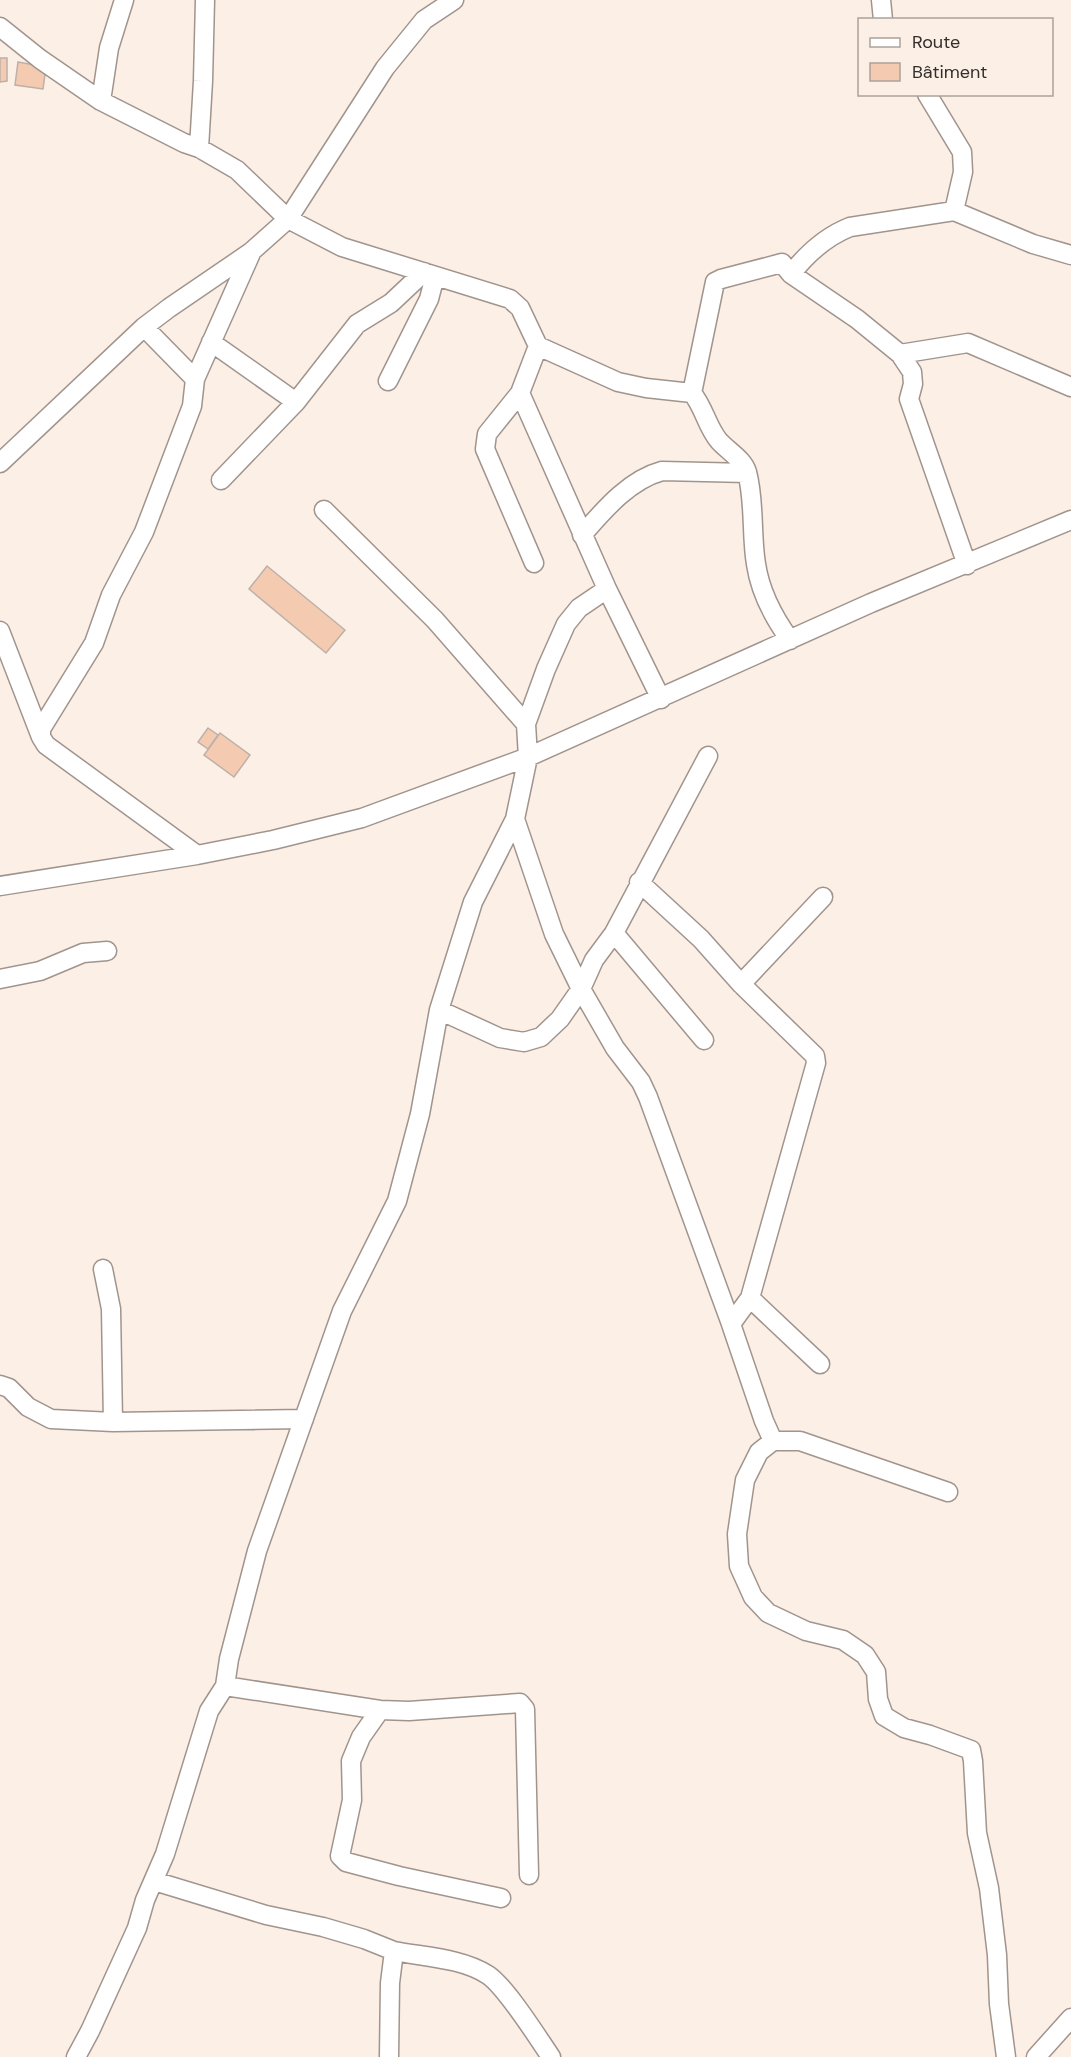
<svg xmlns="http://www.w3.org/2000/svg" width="1071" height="2057" viewBox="0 0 1071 2057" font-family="'DM Sans',sans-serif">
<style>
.building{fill:#f4cbb1;stroke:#bcb0a8;stroke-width:1.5}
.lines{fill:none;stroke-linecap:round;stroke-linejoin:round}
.street-casing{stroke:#a0948d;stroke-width:21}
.street{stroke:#fff;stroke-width:18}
</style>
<rect width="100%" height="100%" fill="#fcefe6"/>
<path class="building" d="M0 58H7V81L0 82Z
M18 62 46 67 43 89 15 85Z
M267 566 345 630 326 653 249 589Z
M208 728 218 735 208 749 198 742Z
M220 733 250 755 234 777 204 755Z"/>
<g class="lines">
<g class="street-casing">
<path id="street" d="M881 0 883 20
M0 27 40 59 101 101 184 143 199 148 237 170 288 219 342 247 510 299 520 308 538 346 618 382 646 388 692 393C704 407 707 427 719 441 728 451 743 459 747 472 755 502 751 534 756 564 760 591 774 618 790 640
M927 94 962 152 963 172 954 211
M101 101 109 48 124 0
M199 148 203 81 205 0
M791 274C806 255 827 236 850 227L954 211 1033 244 1071 255
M144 327 195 379
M211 342 296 402
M900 354 968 343 1071 387
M388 381 429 299 435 276
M520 393 607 589 661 699
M692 393 715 282 721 279 782 263 791 274 857 319 900 354 912 372 913 384 909 399 967 565
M0 463 144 327 169 308 251 252
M221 480 296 402 357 324 391 303 424 272
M324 510 435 620 526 724
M582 535C604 510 629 480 662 471L747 473
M534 563 485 449 487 434 520 393 538 346
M0 631 41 737
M515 819 554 934 581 989 615 1048 641 1082 648 1097 731 1324 764 1421 773 1441H800L948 1492
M197 855 46 745 41 737V729L94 643 111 595 144 532 192 406 195 379 252 251 288 219 385 68 424 20 454 0
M639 882 701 939 741 984 815 1056 816 1063 750 1298 731 1324
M0 886 197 855 273 840 362 818 528 757 871 603 1071 520
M614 933 704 1040
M0 979 40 971 83 953 107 951
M741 984 823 897
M439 1010 500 1038 524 1042 541 1037 560 1019 581 989 594 960 614 933 708 756
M103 1269 111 1309 113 1422
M750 1298 820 1364
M0 1385 9 1388 28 1407 51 1419 113 1422 304 1419
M773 1441 759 1452 745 1480 737 1534 739 1566 753 1597 768 1613 806 1631 843 1640 865 1655 876 1672 878 1699 884 1716 904 1728 930 1735 971 1750 973 1761 977 1833 989 1888 997 1955 999 2004 1006 2057
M225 1686 380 1710 409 1711 520 1703 525 1709 529 1875
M380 1710 361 1737 351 1761 352 1800 340 1856 346 1862 399 1876 501 1898
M154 1881 266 1915 323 1927 364 1939 394 1951 390 1983 389 2057
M394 1951C424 1957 462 1958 488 1975 506 1987 538 2038 551 2057
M76 2057 90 2031 137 1928 145 1900 165 1854 209 1711 225 1686 229 1659 257 1551 342 1311 397 1201 420 1114 439 1010 473 902 515 819 528 757 526 724 546 669 566 624 579 608 607 589
M1036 2057 1071 2018"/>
</g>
<use href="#street" class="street"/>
</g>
<rect x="858" y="18" width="195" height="78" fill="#fcefe6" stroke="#aca29b" stroke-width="1.5"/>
<rect x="870" y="38" width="30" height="9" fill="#ffffff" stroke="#aca29b" stroke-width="1.5"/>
<text x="912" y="48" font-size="18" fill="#332e2b">Route</text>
<rect x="870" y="63" width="30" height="18" fill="#f4cbb1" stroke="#aca29b" stroke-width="1.5"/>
<text x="912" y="78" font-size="18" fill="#332e2b">Bâtiment</text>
</svg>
